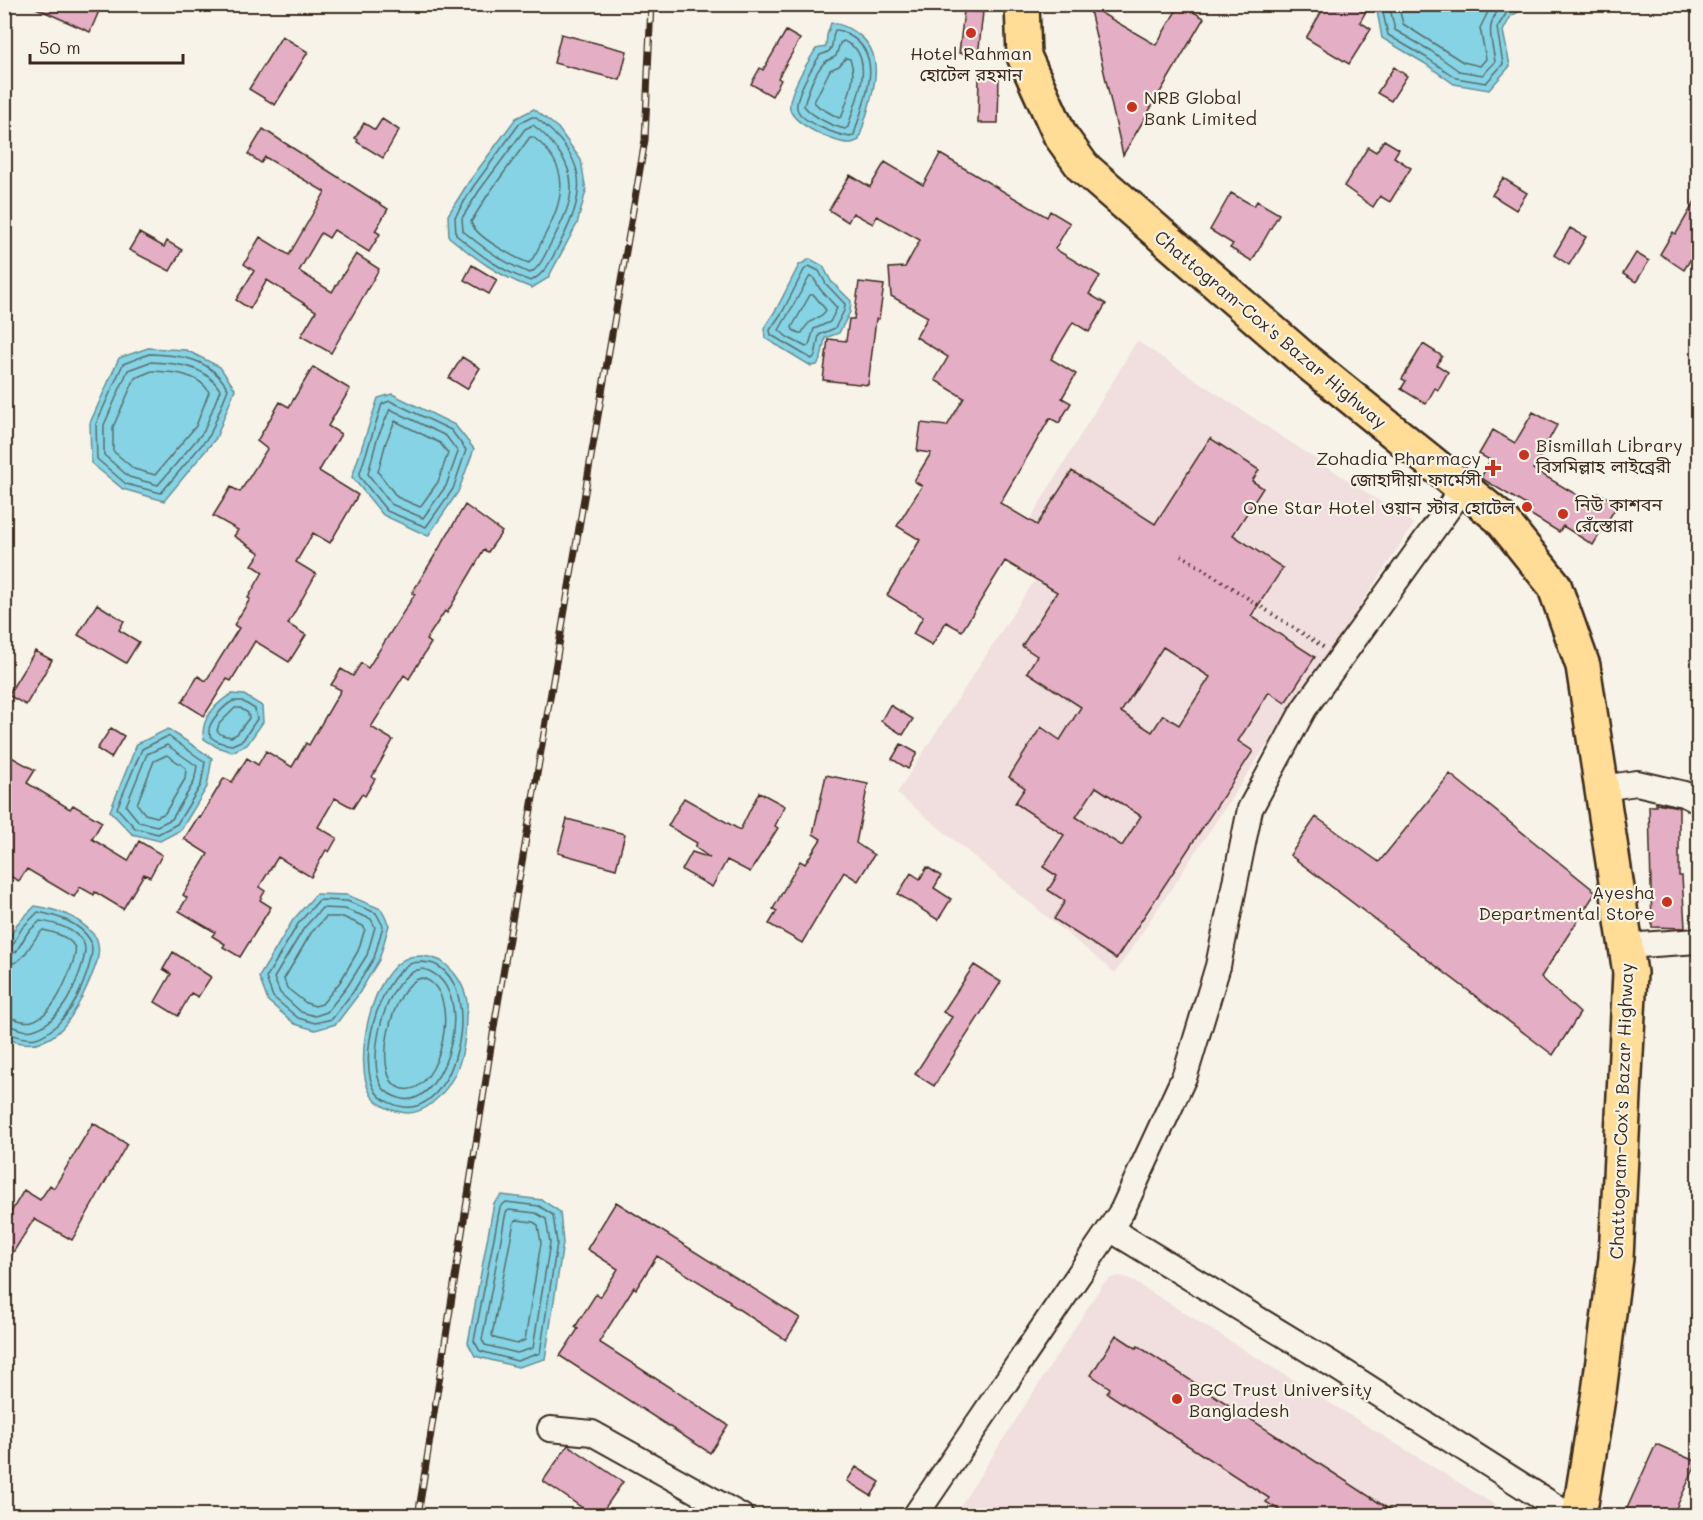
<svg xmlns="http://www.w3.org/2000/svg" width="1703" height="1520" viewBox="0 0 1703 1520" font-family="Mali,'Noto Sans Bengali',sans-serif">
<style>
.built{fill:#f1dede}
.water{fill:#85d3e4;stroke:#678f95;stroke-width:1.5}
.lines{fill:none;stroke-linecap:round;stroke-linejoin:round}
.shore{stroke:#596e6d;stroke-width:1.5}
.building{fill:#e4aec5;stroke:#3b2a1e;stroke-width:1.5;fill-rule:evenodd}
.minor-casing{stroke:#3b2a1e;stroke-width:28}
.highway-casing{stroke:#3b2a1e;stroke-width:38}
.path{stroke:#3b2a1e;stroke-width:4;stroke-dasharray:1.5 4.5;stroke-linecap:butt}
.minor{stroke:#f7f3e8;stroke-width:24}
.highway{stroke:#ffdd96;stroke-width:33}
.rail-casing{stroke:#3b2a1e;stroke-width:7}
.rail{stroke:#f7f3e8;stroke-width:4.5;stroke-dasharray:14;stroke-linecap:butt}
.poi-dot{fill:#c8321e;stroke:#f7f3e8;stroke-width:2}
.labels{text-anchor:middle;dominant-baseline:central;stroke-width:4.5;stroke-linejoin:round;paint-order:stroke}
.poi-label{font-size:18px;fill:#3b2a1e;stroke:#f7f3e8;text-anchor:start}
.street-label{font-size:18px;fill:#3b2a1e;stroke:#f7f3e8}
</style>
<rect width="100%" height="100%" fill="#f7f3e8"/>
<filter id="ink" filterUnits="userSpaceOnUse"><feTurbulence type="fractalNoise" baseFrequency=".0167" numOctaves="2"/><feDisplacementMap in="SourceGraphic" scale="12" xChannelSelector="R" yChannelSelector="G"/><feConvolveMatrix kernelMatrix="1 2 1 2 8 2 1 2 1" color-interpolation-filters="sRGB"/></filter>
<g filter="url(#ink)">
<path class="built" d="M1137 341 1414 524 1115 973 897 793 1034 581 1047 588 1060 567 1017 541Z
M1119 1276 1128 1278 1511 1515 954 1516 1103 1284 1111 1278Z"/>
<path class="water" d="M1376 5V4L1531 5 1511 16 1503 31 1510 66 1489 90 1454 84 1424 63 1382 38Z
M831 23C841 24 847 27 856 33 893 56 867 108 859 140 857 141 852 143 850 143 836 144 793 124 790 109 787 94 808 62 816 49L826 47 827 35Z
M534 109 558 128 581 160 586 191 577 224 548 278 532 288C500 277 475 258 449 237L448 215 468 183 516 118Z
M810 259 823 266 831 281 851 301 850 312 839 333 825 338 821 358 817 365 811 366 765 338 764 328 777 308 799 265Z
M148 348 186 350 220 367 235 389 216 438 164 501 123 489 91 463 90 423 119 358Z
M392 394 455 425 474 449 458 492 428 536 383 515 352 477 378 398Z
M232 694 244 695 262 706 263 722 247 745 232 752 217 747 204 739C199 720 217 702 232 694Z
M168 729 212 758 207 787 181 830 160 841 132 834 110 811 137 744Z
M316 894 347 895 381 909 389 925 379 960 358 995 336 1024 315 1030 295 1024 268 1001 259 977 293 920Z
M35 906C58 910 76 915 92 933 93 934 97 938 97 940 102 955 94 970 88 984 72 1021 51 1058 5 1038V947L17 924Z
M423 956C429 957 436 958 441 961 453 969 463 983 466 997 468 1003 467 1010 466 1015 466 1050 459 1082 431 1104 422 1111 413 1115 401 1112 391 1111 376 1104 371 1095 352 1062 371 969 410 957 414 956 419 956 423 956Z
M502 1195 542 1200 560 1212 563 1243 545 1359 518 1367 475 1356 468 1343 494 1203Z"/>
<g class="lines">
<path class="shore" d="M1381 4 1388 35 1427 58 1456 78 1486 83 1503 64 1497 28 1507 12 1519 4
M1389 4 1395 30 1431 51 1459 71 1483 75 1495 62C1492 39 1483 24 1504 4
M1398 4 1403 24 1463 62 1480 66 1486 59 1480 28 1492 4
M835 30C842 29 846 34 852 37 886 59 862 105 854 135L850 137C838 135 799 122 797 108 795 94 813 66 820 55 838 50 829 44 835 30Z
M844 41C847 43 853 46 856 49 872 71 854 104 848 127L845 129C832 126 813 117 804 106 807 93 814 74 823 64 826 60 832 59 836 56L840 43Z
M846 58 850 59C858 78 847 98 842 116L839 118 819 107 814 102 830 70 839 66Z
M532 117H535C587 157 589 189 559 245 551 260 546 273 531 281 502 272 479 254 456 235L455 217 473 187 520 123Z
M533 125C544 133 551 141 559 152 582 184 568 212 551 243 545 254 541 267 530 273 505 264 483 248 463 231L462 218 479 191 525 129Z
M530 137H533C571 166 565 198 545 235 540 244 536 256 529 263 515 258 474 236 471 222L487 196Z
M809 266 819 271 826 284 845 304 844 311 835 328 819 335 815 356 812 359 771 335 770 330 783 311 804 270Z
M810 276 813 277 820 289 837 308 830 322 814 329 809 345 806 347 787 337 779 330Z
M810 295H814L826 310C821 320 809 317 802 333H799L793 330 792 327Z
M149 354C182 355 210 358 228 389L210 435 161 493 126 484 97 459 96 424 123 364Z
M150 362C176 363 205 365 220 390L204 431 158 485 129 477 104 455V425L128 370Z
M152 371C171 372 199 373 209 392L196 426 155 475 134 469 113 451V427L135 378Z
M390 401 451 430 466 450 453 489 426 527 387 511 359 476 382 404Z
M390 409 446 436 458 452 446 486 423 518 391 504 368 474 377 439Z
M395 421 440 443 448 453 438 482 420 507 397 497 378 472 386 442Z
M233 701H242L255 709 257 719 243 740 232 745C225 744 213 742 210 735 204 725 225 705 233 701Z
M235 708H240L248 713 249 718 237 734 231 737 222 735 217 731 219 724Z
M168 736 205 762 201 785 177 824 158 834 135 828 117 808 142 749Z
M167 745 197 766 194 782 172 819 157 826 139 822 126 806 147 754Z
M167 755 186 768 185 779 165 813 157 817 145 814 137 804 154 761Z
M319 900 347 901 376 913 383 926 374 958 353 992 332 1019 315 1023 298 1018 273 997 266 978 298 924Z
M322 908 345 909 371 919 375 927 367 955 347 987 327 1012 315 1016 301 1012 280 993 274 978 304 928Z
M326 917H343L363 926 365 929 358 951 340 982 322 1004 315 1006 306 1003 287 988 284 979 311 933Z
M4 949 12 946 22 928 38 912C57 916 79 922 90 940 98 953 79 995 71 1008 63 1020 50 1034 36 1038 24 1041 15 1034 4 1033
M4 956 16 952 28 932 40 921C55 923 77 929 84 944 89 956 71 995 64 1005 57 1015 48 1025 36 1029 24 1034 16 1026 4 1025
M423 962C427 963 433 963 436 965 484 990 457 1112 404 1107 395 1106 381 1100 376 1092 356 1062 378 980 410 964 414 962 419 962 423 962Z
M4 965C27 964 28 943 43 930 53 932 70 937 75 948 78 956 61 992 56 1000 51 1008 42 1018 32 1021 23 1024 14 1017 4 1016
M423 969C481 984 447 1108 402 1099 395 1097 386 1093 382 1087 365 1060 386 971 423 969Z
M422 978C465 989 440 1097 403 1089 368 1082 392 982 422 978Z
M506 1202 539 1206 553 1215 557 1243 540 1353 517 1361 480 1351 474 1341 500 1207Z
M509 1210 536 1213 546 1219 550 1243 533 1348 517 1353 485 1345 482 1340 506 1212Z
M517 1220 533 1222 538 1225 541 1243 525 1340 517 1344 494 1338 492 1335 514 1222Z"/>
</g>
<path class="building" d="M27 4H102L90 32Z
M1180 4 1204 18 1123 155 1089 6 1156 45Z
M1326 4H1370L1360 22 1371 29 1349 64 1306 38Z
M964 11 983 12 978 56 959 53Z
M786 31 800 39 778 78 781 80 772 96 751 84 760 68 763 70Z
M561 34 627 51 620 80 554 63Z
M282 36 308 52 275 105 249 89Z
M1394 67 1407 76 1391 101 1377 93Z
M979 75 999 76 998 123H978Z
M382 119 399 130 383 158 357 142 358 140 355 138 364 123 375 130Z
M263 129 388 209 375 231 380 234 369 252 334 230 329 238 321 233 299 271 332 292 356 254 379 269 331 353 301 336 316 311 267 280 250 309 236 300 254 271 244 264 260 237 289 255 325 192 265 157 261 163 248 154Z
M1384 140 1399 149 1394 157 1411 168 1390 202 1380 196 1373 207 1344 186 1368 147 1376 152Z
M940 154 1047 217 1050 211 1070 223 1055 249 1100 276 1089 294 1106 304 1089 332 1073 322 1051 359 1076 374 1062 398 1071 403 1059 423 1050 418 1000 503 1037 525 1072 471 1155 524 1210 438 1259 470 1252 481 1263 488 1233 535 1283 568 1251 616 1315 657 1285 703 1269 692 1238 741 1253 751 1116 959 1054 919 1065 901 1048 890 1057 876 1043 867 1064 835 1015 803 1025 788 1009 777 1041 727 1060 740 1081 707 1027 672 1037 656 1022 646 1057 592 1005 561 962 631 946 622 932 645 913 634 923 617 887 595 920 540 897 526 922 486 914 481 931 453 917 451 921 423 947 426 964 398 935 380 948 357 916 337 928 317 891 296 889 268 905 267 920 240 877 216 873 224 853 213 848 222 829 210 850 175 870 187 885 162 923 185ZM1163 647 1210 677 1179 725 1163 715 1152 732 1121 712ZM1096 787 1141 816 1122 846 1076 817Z
M1503 178 1527 193 1516 210 1492 195Z
M1231 193 1254 206 1257 201 1279 214 1252 261 1230 248 1233 244 1210 230Z
M1698 196V247L1684 270 1660 254 1673 232 1676 234Z
M1570 228 1586 237 1569 265 1554 255Z
M139 233 164 247 167 241 182 250 170 271 129 250Z
M1636 253 1649 261 1636 282 1623 274Z
M472 265 497 280 489 294 464 280Z
M859 282 884 285 879 319H876L868 385 823 380 828 339 846 341 849 319H854Z
M1423 344 1442 356 1437 365 1448 372 1438 390 1435 388 1426 404 1401 389 1406 381 1402 379Z
M462 357 480 368 467 389 449 378Z
M313 367 350 389 328 426 341 434 319 471 358 495 330 543 313 533 296 562 316 574 288 624 306 635 289 662 255 641 231 681 227 679 204 716 182 702 198 676 206 681 239 628 234 625 250 599 248 598 263 572 252 565 260 553 234 536 238 530 213 516 231 487 240 492 267 449 257 441 280 402 289 407Z
M1533 412 1557 425 1533 469 1592 504 1599 493 1618 504 1593 545 1563 526 1559 532 1528 513 1531 508 1481 478 1490 460 1479 454 1493 430 1515 443Z
M465 505 502 532 488 552 484 550 447 613 445 611 426 640 431 643 409 679 404 675 371 727 393 740 372 777 375 779 365 796 362 794 353 808 335 798 318 827 337 838 329 852 326 850 311 877 278 857 259 887 265 891 260 900 271 907 240 957 223 947 225 944 212 936 215 932 179 911 187 898 183 895 208 854 184 839 198 817 200 818 224 778 232 782 247 758 258 765 266 751 292 767 306 743 309 745 341 690 331 685 341 669 353 676 361 663 368 668 415 594 412 593Z
M97 604 124 621 119 630 139 642 126 663 78 635Z
M35 651 52 660 26 705 8 695Z
M890 705 913 719 903 735 881 721Z
M111 728 124 736 111 758 97 749Z
M901 744 917 753 908 769 892 759Z
M4 753 35 770 27 783 70 809 73 805 102 822 92 839 128 861 139 841 162 855 150 877 144 874 123 909 95 892 94 895 80 887 74 897 27 869 19 881 4 873Z
M1450 774 1596 892 1541 977 1580 1013 1553 1055 1290 855 1316 817 1379 862Z
M826 775 868 784 856 843 874 855 858 881 844 872 802 943 769 924 777 911 773 909 800 861 805 864 821 839 813 834Z
M759 792 785 806 775 826 778 828 750 872 727 860 712 887 682 870 692 852 710 858 695 847 697 843 668 826 684 798 740 830Z
M1656 803 1679 807V876H1682L1685 928 1652 927 1649 806H1656Z
M567 819 625 834 616 869 558 853Z
M927 867 941 876 934 888 951 899 938 920 898 894 911 873 920 879Z
M173 952 211 977 198 997 191 993 178 1016 155 1002 171 974 163 969Z
M974 965 1001 982 934 1086 915 1074 952 1017 943 1012Z
M93 1123 127 1144 72 1240 34 1219 4 1267V1208L11 1212 24 1190 40 1200 50 1185 54 1188Z
M616 1202 800 1318 786 1340 729 1303 730 1301 657 1256 636 1289 634 1287 599 1342 728 1425 710 1453 560 1356 578 1329 575 1327 596 1294 600 1297 618 1269 587 1249Z
M1116 1335 1136 1348 1138 1346 1398 1515H1287L1266 1502 1269 1498 1107 1393 1110 1388 1091 1375Z
M1656 1444 1697 1462 1673 1515H1624Z
M568 1445 623 1482 600 1515H593L543 1481Z
M856 1467 880 1482 871 1496 847 1481Z"/>
<g class="lines">
<g class="minor-casing">
<path id="minor" d="M1602 788 1637 783 1684 794 1698 801
M1626 946 1698 941
M1110 1229 1330 1363 1570 1516
M550 1429 592 1433 741 1516
M915 1516 1122 1211 1185 1075 1218 966 1250 809 1304 709 1463 488"/>
</g>
<g class="highway-casing">
<path id="highway" d="M1022 4 1024 56 1060 135 1083 167 1305 360 1500 518 1554 585 1583 666 1630 973 1616 1258 1599 1392 1579 1516"/>
</g>
<path class="path" d="M1181 555 1325 648"/>
<use href="#minor" class="minor"/>
<use href="#highway" class="highway"/>
<g class="rail-casing">
<path id="rail" d="M418 1516 495 1021 645 140 651 4"/>
</g>
<use href="#rail" class="rail"/>
</g>
</g>
<g class="poi-dot">
<circle cx="971" cy="33" r="6"/>
<circle cx="1132" cy="107" r="6"/>
<circle cx="1524" cy="455" r="6"/>
<path d="M1490 459h6v6h6v6h-6v6h-6v-6h-6v-6h6z"/>
<circle cx="1527" cy="507" r="6"/>
<circle cx="1563" cy="514" r="6"/>
<circle cx="1667" cy="902" r="6"/>
<circle cx="1177" cy="1399" r="6"/>
</g>
<g class="labels">
<g class="poi-label">
<text x="971" y="53" text-anchor="middle">Hotel Rahman<tspan x="971" dy="21">হোটেল রহমান</tspan></text>
<text x="1144" y="97">NRB Global<tspan x="1144" dy="21">Bank Limited</tspan></text>
<text x="1536" y="445">Bismillah Library<tspan x="1536" dy="21">বিসমিল্লাহ লাইব্রেরী</tspan></text>
<text x="1481" y="458" text-anchor="end">Zohadia Pharmacy<tspan x="1481" dy="21">জোহাদীয়া ফার্মেসী</tspan></text>
<text x="1575" y="504">নিউ কাশবন<tspan x="1575" dy="21">রেঁস্তোরা</tspan></text>
<text x="1515" y="507" text-anchor="end">One Star Hotel ওয়ান স্টার হোটেল</text>
<text x="1655" y="892" text-anchor="end">Ayesha<tspan x="1655" dy="21">Departmental Store</tspan></text>
<text x="1189" y="1389">BGC Trust University<tspan x="1189" dy="21">Bangladesh</tspan></text>
</g>
<g class="street-label">
<text transform="translate(1271 329) rotate(40)">Chattogram-Cox's Bazar Highway</text>
<text transform="translate(1621 1111) rotate(-88)">Chattogram-Cox's Bazar Highway</text>
</g>
</g>
<rect width="1703" height="1520" fill="none" stroke="#f7f3e8" stroke-width="24"/>
<rect x="12" y="12" width="1679" height="1496" fill="none" stroke="#3b2a1e" stroke-width="2" filter="url(#ink)"/>
<path d="M30 54v9h153v-9" fill="none" stroke="#3b2a1e" stroke-width="3"/>
<text x="39" y="54" font-size="18" fill="#3b2a1e" stroke="#f7f3e8" stroke-width="4.5" paint-order="stroke">50 m</text>
</svg>
